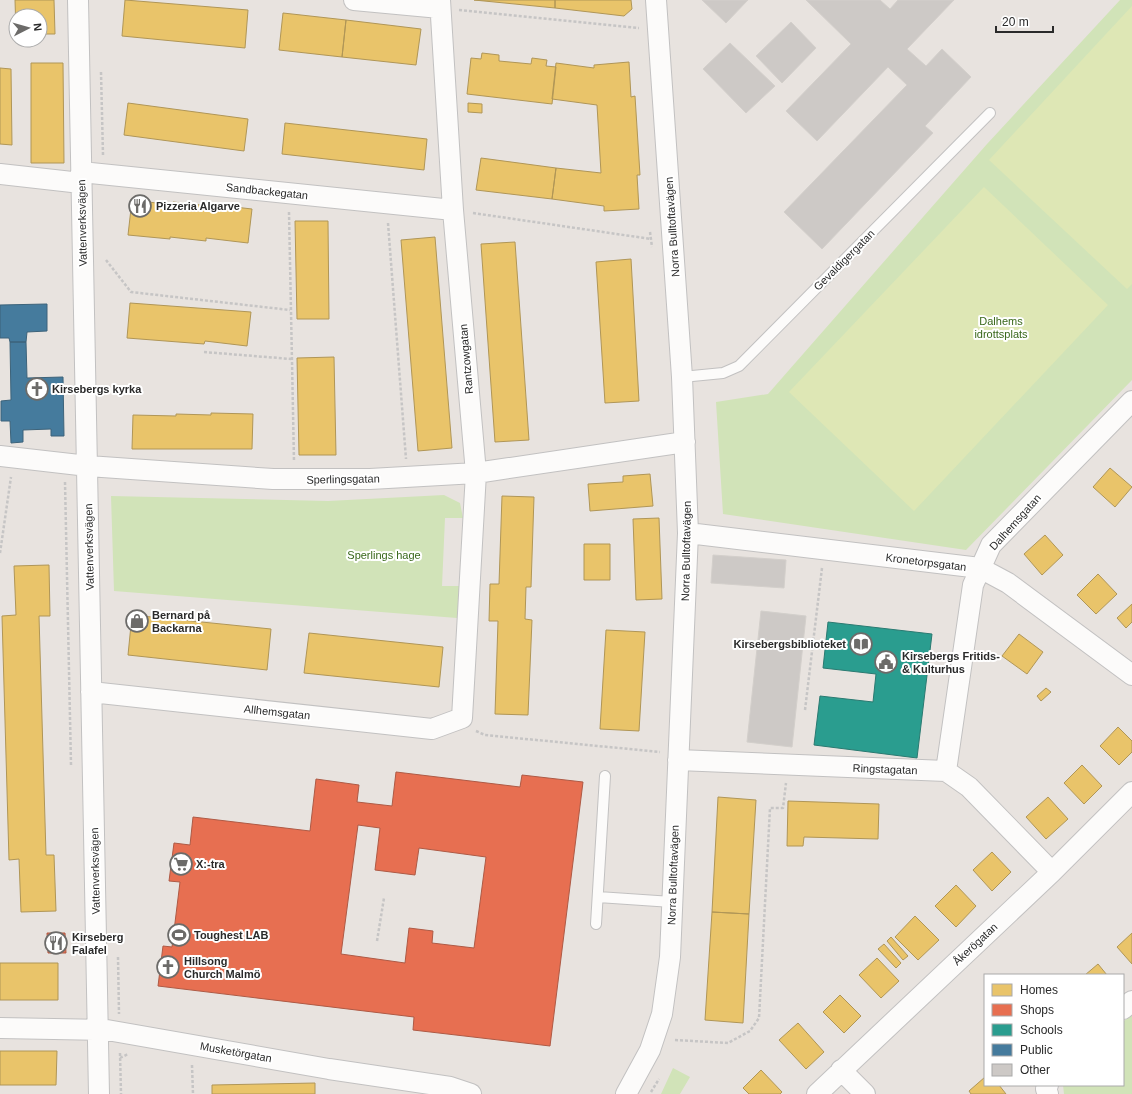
<svg xmlns="http://www.w3.org/2000/svg" width="1132" height="1094" viewBox="0 0 1132 1094" font-family="Arial,sans-serif">
<style>
.green{fill:#d1e3b8}
.pitch{fill:#dee7b5}
.homes{fill:#e9c46a;stroke:#b09657}
.shops{fill:#e76f51;stroke:#ae5a45;fill-rule:evenodd}
.schools{fill:#2a9d8f;stroke:#2a7a71}
.public{fill:#457b9d;stroke:#3d637a}
.building{fill:#cdc9c6;stroke:#d3cfcb}
.lines{fill:none;stroke-linecap:round;stroke-linejoin:round}
.lane-casing{stroke:#c2c1c1;stroke-width:12}
.street-casing{stroke:#c2c1c1;stroke-width:22}
.path{stroke:#c6c5c5;stroke-width:2.5;stroke-dasharray:3 2;stroke-linecap:butt}
.lane{stroke:#fcfbfa;stroke-width:10}
.street{stroke:#fcfbfa;stroke-width:20}
.labels{text-anchor:middle;dominant-baseline:central;stroke-width:4;stroke-linejoin:round;paint-order:stroke}
.street-label{font-size:11px;fill:#2a2a2a;stroke:#fff}
.poi-label{font-size:11px;font-weight:bold;fill:#2a2a2a;stroke:#fff;text-anchor:start}
.park-label{font-size:11px;fill:#38671a;stroke:#fff}
</style>
<rect width="100%" height="100%" fill="#e8e3df"/>
<path class="green" d="M1120 0H1132V380L966 550 723 514 716 402 768 394 987 144Z
M444 495 460 503 463 518H445L442 586H460L457 618 114 591 111 496 328 501Z
M1132 1013V1094H1064L1063 1085H1123V1022Z
M673 1068 690 1077 680 1094H661Z"/>
<path class="pitch" d="M1132 6V284L1127 289 989 160Z
M984 187 1108 305 914 511 789 392Z"/>
<path class="homes" d="M15 0H54L55 34H40V16H16V33Z
M125 0 248 10 245 48 122 36Z
M474 0H555V8Z
M555 0H631L632 9 624 16 555 8Z
M283 13 346 20 342 57 279 50Z
M346 20 421 29 416 65 342 57Z
M482 53 499 55V61L531 64 532 58 547 60 546 66 556 67 552 104 467 94 471 58 481 59Z
M629 62 631 97 635 96 640 175H637L639 209 604 211V206L552 199 556 168 601 173 597 105 552 99 556 63 594 68V65Z
M31 63H63L64 163H31Z
M0 68 11 69 12 145 0 144Z
M128 103 248 119 244 151 124 135Z
M468 103 482 104V113L468 112Z
M285 123 427 139 424 170 282 154Z
M481 158 556 168 552 199 476 190Z
M132 200 173 205V202L209 206V204L252 209 248 243 206 238V241L170 237V239L128 235Z
M295 221H328L329 319H297Z
M435 237 452 448 418 451 401 240Z
M515 242 529 440 495 442 481 244Z
M631 259 639 401 605 403 596 262Z
M130 303 251 312 247 346 205 341 204 344 127 338Z
M334 357 336 455H299L297 358Z
M211 413 253 414 252 449H132L133 415 176 416V414L211 415Z
M1110 468 1132 487 1115 507 1093 487Z
M650 474 653 506 590 511 588 484 623 482V476Z
M502 496 534 497 531 587H526L525 619 532 620 528 715 495 714 498 621H489L490 584H499Z
M659 518 662 599 636 600 633 519Z
M1045 535 1063 555 1042 575 1024 554Z
M584 544H610V580H584Z
M49 565 50 616H39L46 855H54L56 911 21 912 19 859 9 860 2 616 16 615 14 566Z
M1098 574 1117 594 1096 614 1077 595Z
M1132 604V622L1126 628 1117 618Z
M132 615 271 629 267 670 128 655Z
M606 630 645 632 639 731 600 729Z
M309 633 443 647 439 687 304 673Z
M1019 634 1043 652 1027 674 1002 656Z
M1046 688 1051 692 1041 701 1037 696Z
M1118 727 1132 741V752L1119 765 1100 746Z
M1082 765 1102 786 1084 804 1064 783Z
M718 797 756 800 749 914 712 912Z
M1048 797 1068 819 1046 839 1026 817Z
M788 801 879 804 878 839 804 837 803 846H787Z
M992 852 1011 872 992 891 973 870Z
M956 885 976 906 956 927 935 906Z
M712 912 749 914 743 1023 705 1020Z
M915 916 939 940 918 960 895 937Z
M1132 933V964L1117 947Z
M891 937 908 956 903 960 887 941Z
M884 944 901 963 896 968 878 949Z
M877 958 899 981 881 998 859 975Z
M0 963H58V1000H0Z
M1098 964 1107 975H1085Z
M840 995 861 1016 844 1033 823 1012Z
M798 1023 824 1052 806 1069 779 1040Z
M0 1051H57L56 1085H0Z
M761 1070 782 1092 780 1094H749L743 1088Z
M985 1077V1085H999L1006 1094H971L969 1091Z
M315 1083V1094H212V1085Z"/>
<path class="shops" d="M396 772 520 787 522 775 583 782 550 1046 413 1030 414 1017 158 986 163 946 172 947 180 882 169 881 174 843 190 845 193 817 310 831 316 779 359 785 357 802 392 806ZM358 825 380 828 375 870 415 875 419 848 486 857 474 948 432 943 433 931 409 928 405 963 341 954Z
M47 933H65L66 953H48Z"/>
<path class="schools" d="M828 622 932 634 917 758 814 745 820 696 873 702 876 674 823 668Z"/>
<path class="public" d="M47 304V331L27 332 26 342H10L9 338H0V305Z
M10 342H26L27 378 63 377 64 436H51V429L23 430V442L11 443 10 421H1V401L11 400Z"/>
<path class="building" d="M702 0H748L726 23Z
M806 0H880L890 9 898 0H954L907 49 926 66 942 49 971 77 925 126 933 133 822 249 784 212 907 85 888 67 817 141 786 111 851 44Z
M791 22 816 48 782 83 756 56Z
M730 43 775 86 746 113 703 69Z
M713 555 786 560 784 588 711 583Z
M761 611 806 616 792 747 747 742Z"/>
<g class="lines">
<g class="lane-casing">
<path id="lane" d="M682 377 723 373 739 366 990 113
M598 897 672 902
M596 924 605 776"/>
</g>
<g class="street-casing">
<path id="street" d="M78 0 99 1094
M354 0 440 8
M81 172 453 210
M0 174 81 183
M0 456 88 466 273 479H370L476 473 685 442
M688 533 980 568 1008 583 1132 675
M91 692 432 729 462 718 476 473 453 210 440 0
M678 760 946 771 969 787 1052 872
M946 771 973 585 991 545 1132 401
M1123 1009 1132 1001
M0 1028 107 1030 329 1069 450 1087 471 1094
M841 1070 865 1094
M626 1094 650 1050 662 1014 670 957 688 533 682 377 656 0
M817 1094 1052 872 1132 792
M1048 1094 1046 1089 1048 1085"/>
</g>
<path class="path" d="M459 10 639 28
M101 72 103 155
M289 212 294 461
M473 213 651 239
M388 223 406 459
M650 232 652 247
M106 260 131 292 290 310
M204 352 291 359
M65 482 71 765
M0 553 11 477
M805 710 822 568
M476 731 485 735 660 752
M377 941 384 898
M118 957 119 1014
M675 1040 728 1043 750 1031 759 1018 770 808H783L786 783
M120 1053 121 1094
M120 1058 128 1054
M192 1065 193 1094
M651 1092 659 1079"/>
<use href="#lane" class="lane"/>
<use href="#street" class="street"/>
</g>
<defs>
<g id="restaurant-ring" transform="scale(1.15)"><circle r="9.5" fill="#fff" stroke="#6c6b69" stroke-width="1.5"/><path d="M-5-6h1v4h1v-4h1v4h1v-4h1v5L-1.5 .5V6h-2V.5L-5-1ZM5-6V6H3V1.5H1.5Q1.5-4 5-6Z" fill="#6c6b69"/></g>
<g id="church-ring" transform="scale(1.15)"><circle r="9.5" fill="#fff" stroke="#6c6b69" stroke-width="1.5"/><path d="M-1.2-6h2.4v3.5h3.3v2.4h-3.3V6h-2.4V-.1h-3.3v-2.4h3.3Z" fill="#6c6b69"/></g>
<g id="shop-ring" transform="scale(1.15)"><circle r="9.5" fill="#fff" stroke="#6c6b69" stroke-width="1.5"/><path d="M-5-2.5h2.3a2.7 3.5 0 0 1 5.4 0H5L5.5 6h-11ZM-1.5-2.5h3a1.5 2.3 0 0 0-3 0Z" fill="#6c6b69"/></g>
<g id="library-ring" transform="scale(1.15)"><circle r="9.5" fill="#fff" stroke="#6c6b69" stroke-width="1.5"/><path d="M-6-4Q-3-5.5-.7-3.5V5Q-3 3-6 4ZM6-4Q3-5.5 .7-3.5V5Q3 3 6 4Z" fill="#6c6b69"/></g>
<g id="civic-ring" transform="scale(1.15)"><circle r="9.5" fill="#fff" stroke="#6c6b69" stroke-width="1.5"/><path d="M-.6-6.5H3V-4.5H.6V-3L4-1V1h2V6H-6V1h2V-1L-.6-3ZM-1.2 2.5V6h2.4V2.5Z" fill="#6c6b69"/></g>
<g id="supermarket-ring" transform="scale(1.15)"><circle r="9.5" fill="#fff" stroke="#6c6b69" stroke-width="1.5"/><path d="M-6-5.5h2.5l.6 2H6L4.5 2H-2.5L-4.4-4H-6ZM-1.5 3.2a1.3 1.3 0 1 0 .1 0ZM3 3.2a1.3 1.3 0 1 0 .1 0Z" fill="#6c6b69"/></g>
<g id="stadium-ring" transform="scale(1.15)"><circle r="9.5" fill="#fff" stroke="#6c6b69" stroke-width="1.5"/><path d="M0-5a6.5 5 0 1 0 0 10a6.5 5 0 1 0 0-10ZM-3.5-1.8h7v3.6h-7Z" fill="#6c6b69"/></g>
</defs>
<g fill-rule="evenodd">
<use href="#restaurant-ring" x="140" y="206"/>
<use href="#church-ring" x="37" y="389"/>
<use href="#shop-ring" x="137" y="621"/>
<use href="#library-ring" x="861" y="644"/>
<use href="#civic-ring" x="886" y="662"/>
<use href="#supermarket-ring" x="181" y="864"/>
<use href="#stadium-ring" x="179" y="935"/>
<use href="#restaurant-ring" x="56" y="943"/>
<use href="#church-ring" x="168" y="967"/>
</g>
<g class="labels">
<g class="street-label">
<text transform="translate(267 191) rotate(6)">Sandbackegatan</text>
<text transform="translate(82 223) rotate(-91)">Vattenverksvägen</text>
<text transform="translate(672 227) rotate(-94)">Norra Bulltoftavägen</text>
<text transform="translate(844 260) rotate(-45)">Gevaldigergatan</text>
<text transform="translate(466 359) rotate(-95)">Rantzowgatan</text>
<text transform="translate(343 479) rotate(-1)">Sperlingsgatan</text>
<text transform="translate(1015 522) rotate(-48)">Dalhemsgatan</text>
<text transform="translate(89 547) rotate(-91)">Vattenverksvägen</text>
<text transform="translate(686 551) rotate(-89)">Norra Bulltoftavägen</text>
<text transform="translate(926 562) rotate(7)">Kronetorpsgatan</text>
<text transform="translate(277 712) rotate(6)">Allhemsgatan</text>
<text transform="translate(885 769) rotate(2)">Ringstagatan</text>
<text transform="translate(95 871) rotate(-91)">Vattenverksvägen</text>
<text transform="translate(673 875) rotate(-88)">Norra Bulltoftavägen</text>
<text transform="translate(975 944) rotate(-43)">Åkerögatan</text>
<text transform="translate(236 1052) rotate(10)">Musketörgatan</text>
</g>
<g class="poi-label">
<text x="156" y="206">Pizzeria Algarve</text>
<text x="52" y="389">Kirsebergs kyrka</text>
<text x="152" y="615">Bernard på<tspan x="152" dy="13">Backarna</tspan></text>
<text x="846" y="644" text-anchor="end">Kirsebergsbiblioteket</text>
<text x="902" y="656">Kirsebergs Fritids-<tspan x="902" dy="13">&amp; Kulturhus</tspan></text>
<text x="196" y="864">X:-tra</text>
<text x="194" y="935">Toughest LAB</text>
<text x="72" y="937">Kirseberg<tspan x="72" dy="13">Falafel</tspan></text>
<text x="184" y="961">Hillsong<tspan x="184" dy="13">Church Malmö</tspan></text>
</g>
<g class="park-label">
<text x="1001" y="321">Dalhems<tspan x="1001" dy="13">idrottsplats</tspan></text>
<text x="384" y="555">Sperlings hage</text>
</g>
</g>
<rect x="984" y="974" width="140" height="112" fill="#ffffff" stroke="#aaaaaa"/>
<rect x="992" y="984" width="20" height="12" fill="#e9c46a" stroke="#aaaaaa"/>
<text x="1020" y="994" font-size="12" fill="#2a2a2a">Homes</text>
<rect x="992" y="1004" width="20" height="12" fill="#e76f51" stroke="#aaaaaa"/>
<text x="1020" y="1014" font-size="12" fill="#2a2a2a">Shops</text>
<rect x="992" y="1024" width="20" height="12" fill="#2a9d8f" stroke="#aaaaaa"/>
<text x="1020" y="1034" font-size="12" fill="#2a2a2a">Schools</text>
<rect x="992" y="1044" width="20" height="12" fill="#457b9d" stroke="#aaaaaa"/>
<text x="1020" y="1054" font-size="12" fill="#2a2a2a">Public</text>
<rect x="992" y="1064" width="20" height="12" fill="#cdc9c6" stroke="#aaaaaa"/>
<text x="1020" y="1074" font-size="12" fill="#2a2a2a">Other</text>
<g transform="translate(28 28) rotate(84)"><circle r="19" fill="#ffffff" stroke="#aaaaaa"/>
<path d="M0-3L7 15L0 10L-7 15Z" fill="#6c6b69"/>
<text y="-6" font-size="11" font-weight="bold" text-anchor="middle" fill="#2a2a2a">N</text>
</g>
<path d="M996 26v6h57v-6" fill="none" stroke="#2a2a2a" stroke-width="2"/>
<text x="1002" y="26" font-size="12" fill="#2a2a2a" stroke="#ffffff" stroke-width="3" paint-order="stroke">20 m</text>
</svg>
